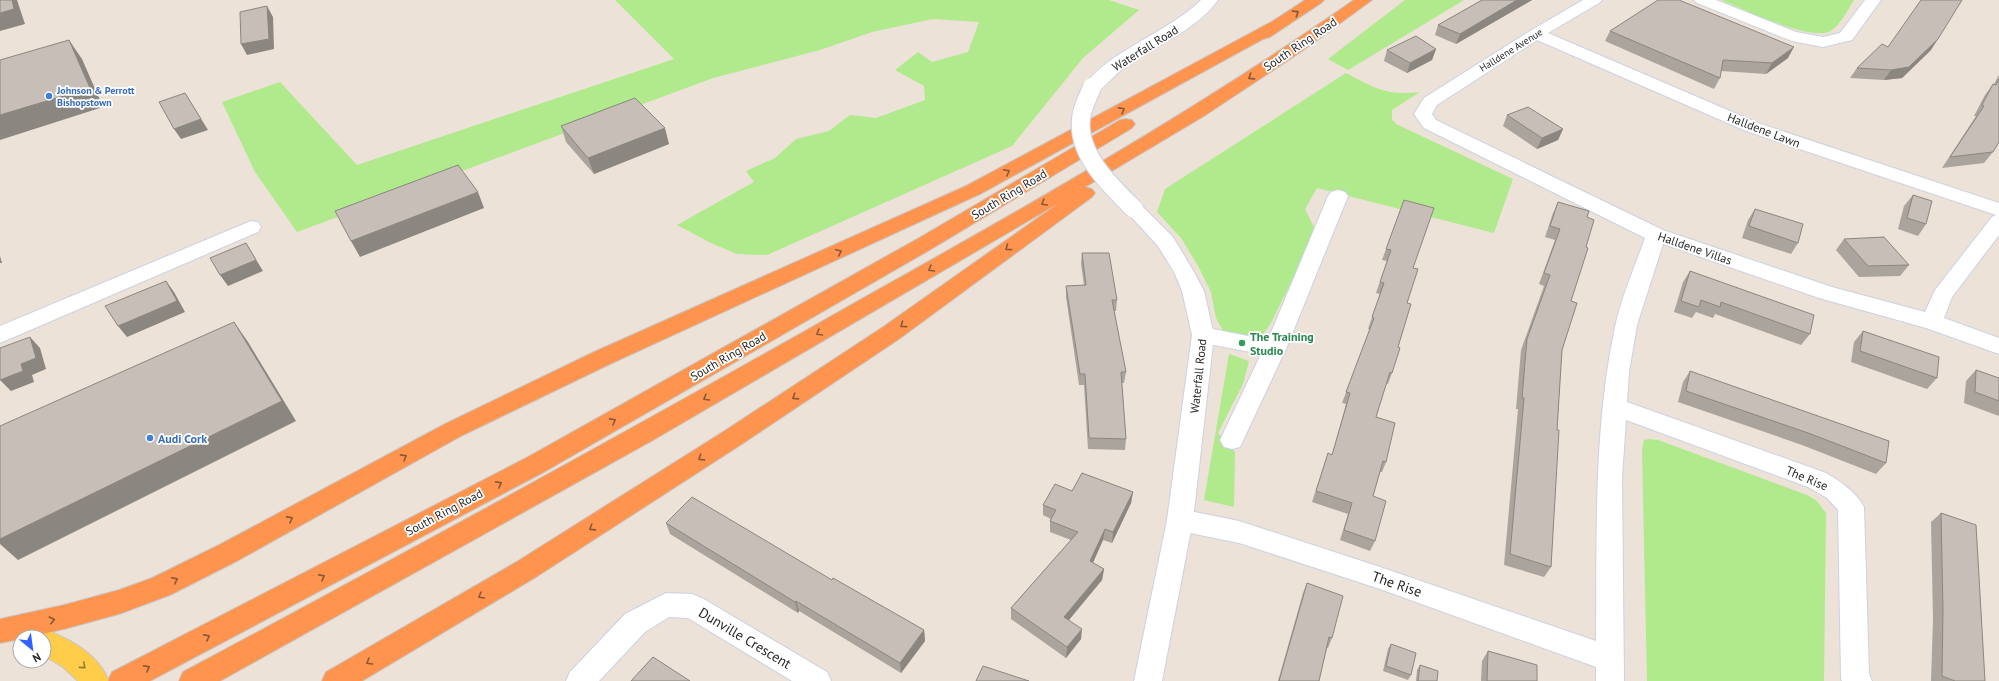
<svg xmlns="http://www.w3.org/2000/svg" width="1999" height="681" viewBox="0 0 1999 681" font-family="'PT Sans',sans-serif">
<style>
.green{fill:#b0ea8c}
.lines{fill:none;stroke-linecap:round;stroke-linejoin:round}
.street-casing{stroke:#ccd1e3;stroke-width:2}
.secondary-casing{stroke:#ccd1e3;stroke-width:2}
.primary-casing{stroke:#c7c7c7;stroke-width:2}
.highway-casing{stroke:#c7c7c7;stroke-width:2}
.street{fill:#fff;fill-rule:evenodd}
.secondary{fill:#fff;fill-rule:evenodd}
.primary{fill:#ffcd49;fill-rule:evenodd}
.highway{fill:#ff944f;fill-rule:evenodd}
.secondary-bridge-casing{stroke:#ccd1e3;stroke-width:20;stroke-linecap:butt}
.secondary-bridge{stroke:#fff;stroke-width:18}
.wall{fill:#aba49d}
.shaded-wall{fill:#8b8680}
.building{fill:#c7bfb7;stroke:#8b8680}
.oneway{stroke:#885839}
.oneway2{stroke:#937a38}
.shop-dot{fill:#3f7fe0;stroke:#fff;stroke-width:1.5}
.leisure-dot{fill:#2e9e5b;stroke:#fff;stroke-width:1.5}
.labels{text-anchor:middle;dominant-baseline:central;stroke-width:3.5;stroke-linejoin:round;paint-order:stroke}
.far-street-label{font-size:10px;fill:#272727;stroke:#fff}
.far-shop-label{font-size:10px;font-weight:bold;fill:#366cbe;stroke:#fff;text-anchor:start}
.street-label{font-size:12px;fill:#272727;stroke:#fff}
.leisure-label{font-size:12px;font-weight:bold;fill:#27864d;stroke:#fff;text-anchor:start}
.shop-label{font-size:12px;font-weight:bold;fill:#366cbe;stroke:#fff;text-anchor:start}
.near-street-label{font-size:14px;fill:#272727;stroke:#fff}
</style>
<rect width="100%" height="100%" fill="#ece2d7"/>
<path class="green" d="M615 0H1109L1139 10 1083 58 1012 146 767 255 737 254 711 243 677 225 754 182 746 171 775 158 796 139 829 131 850 115 876 118 925 100 924 86 895 70 918 52 932 62 968 52 979 22 933 19 872 32 820 50 713 78 297 232 255 172 222 102 280 82 357 165 674 59Z
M1405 0H1464L1348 70 1328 59Z
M1721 0H1854C1849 8 1840 25 1832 30 1815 44 1741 8 1721 0Z
M1346 73C1374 88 1387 96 1420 92L1392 110V119L1396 124 1513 179 1494 233 1317 188 1305 209 1315 229V234L1271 323 1262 336 1255 339 1227 333 1222 329 1216 318 1211 292 1198 266 1181 238 1157 212 1165 189Z
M1229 354 1249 361 1243 384 1218 433 1235 452 1234 507 1204 500Z
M1650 439 1658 440 1807 495 1817 501 1826 513 1824 681H1647L1642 450 1644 440Z"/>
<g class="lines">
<g class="street-casing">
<path id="street" d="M1583 0H1602L1599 3 1548 33 1758 123 1999 203V235L1952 297 1944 318 1999 338V354L1926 328 1819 298 1663 244 1637 325 1629 372 1627 402 1826 473C1841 482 1855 491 1864 507L1869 674 1872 681H1842L1841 678 1838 510 1827 498 1808 487 1626 420 1622 477 1624 681H1596V667L1380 589 1239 543 1180 531 1171 527 1167 520 1171 513 1180 509 1239 521 1380 567 1596 641C1597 537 1593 430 1615 327 1621 298 1635 266 1645 238L1424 128 1414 114 1424 98 1530 31ZM1537 40 1746 131 1996 215 1992 217 1935 290 1925 312 1832 287 1663 230 1436 120 1432 114 1437 105Z
M1694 0H1716L1796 32 1823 37 1840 33 1865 0H1881L1852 40 1823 47 1792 41 1697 3Z
M1338 190 1345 192 1348 196 1286 349 1240 447 1232 449 1224 447 1220 440 1261 354 1203 343 1195 341 1192 335 1195 329 1203 327 1268 340 1328 196 1331 192Z
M251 221 258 222 261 227 258 232 0 343V326Z
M666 593 692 594 702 598 827 672 831 681H792L688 618 669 617 645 632 599 681H566L570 672 625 614Z"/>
</g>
<g class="secondary-casing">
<path id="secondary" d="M1201 0H1218C1196 31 1155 45 1126 66 1117 72 1105 87 1098 91 1094 93 1090 92 1086 91L1083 87C1109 50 1168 33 1201 0Z
M1134 203 1141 205 1173 237 1194 272 1204 291 1214 335 1193 520 1162 681H1134L1167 520 1192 335 1182 291 1174 272 1158 246 1124 209 1127 205Z"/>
</g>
<g class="primary-casing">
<path id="primary" d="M44 629C71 640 97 653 109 681H78L63 667 44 656V637H32L34 633Z"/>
</g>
<g class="highway-casing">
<path id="highway" d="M1305 0H1324L1321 3 1270 37 1263 39 980 194 610 364 461 436 237 561 170 595 119 614 64 629 29 637H20V639L0 643V619L64 605 119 590 152 578 219 545 445 424 594 352 966 186 1273 21Z
M1354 0H1372L1302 51 1204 116 1085 187 1092 189 1095 193 1092 197 899 339 742 444 536 577 362 681H322L326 672 518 561 726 430 883 327 1059 203 655 439 220 681H179L183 672C407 552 629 431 849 306 1021 210 1192 113 1354 0Z
M1126 119 1132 120 1135 124 1132 128 933 248 544 472 150 681H108L112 672 526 458 919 238 1120 120Z"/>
</g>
<use href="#street" class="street"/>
<use href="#secondary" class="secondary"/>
<use href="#primary" class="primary"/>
<use href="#highway" class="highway"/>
<g class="secondary-bridge-casing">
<path id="secondary-bridge" d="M1092 87C1088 98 1082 107 1081 119 1077 155 1111 186 1134 209"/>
</g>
<use href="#secondary-bridge" class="secondary-bridge"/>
</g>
<path class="wall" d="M1482 0H1532L1456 44 1435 35 1438 25Z
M1610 31 1788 58 1766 74 1721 71 1720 78 1714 89 1605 41Z
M1888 47 1931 50 1902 78 1884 80 1850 78 1857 68Z
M1436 49 1432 60 1407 73 1384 61 1387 50Z
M1999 75V142L1993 152 1984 163 1942 168 1976 116H1974L1985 95 1993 84H1994Z
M1507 115 1563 129 1558 140 1537 149 1503 126Z
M561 126 669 144 594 174 566 142Z
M1913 195 1926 224 1918 236 1898 229 1904 206Z
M1404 200 1413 268 1407 303 1392 373 1388 384 1386 383 1376 417 1386 462 1382 472H1380L1373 496 1375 541 1370 551 1340 540 1348 514 1312 502 1328 453 1332 455 1346 404 1342 403 1370 329H1368L1380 294 1376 293 1387 261 1382 260Z
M1558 202 1587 217 1562 350 1557 430 1551 567 1544 577 1504 565 1518 409H1516L1521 350 1544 286 1539 284 1555 240 1545 237 1553 213Z
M1755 209 1798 243 1791 254 1742 238 1748 220Z
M1844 239 1909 265 1900 276 1859 277 1836 250Z
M1082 253 1117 300 1116 311H1114L1126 372 1124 383H1122L1126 439 1125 450 1088 449 1084 385H1079L1066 297V286L1084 285 1081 264Z
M1690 271 1810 334 1801 345 1715 314 1713 318 1696 312 1692 318 1674 312 1683 282Z
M1863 331 1937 378 1927 389 1851 362 1854 342Z
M1976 370 1999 378V416L1964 403 1966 381Z
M1690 371 1886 463 1876 474 1802 445 1678 402 1683 382Z
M1072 491 1133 492 1131 503 1112 543 1103 540 1093 563 1104 569 1102 580 1069 620 1081 639 1066 658 1011 619V608L1071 540 1050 532V521L1051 519 1043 515V505Z
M1941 513 1985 681H1931L1933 619 1931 522Z
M666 523 832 580 924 630 925 641 901 673 799 611 798 613 670 534Z
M1307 583 1332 638 1328 648H1327L1319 681H1278L1303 593Z
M1391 644 1411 675 1408 680 1383 671 1388 649Z
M1488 651 1537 681H1481L1482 661Z
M1420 665 1437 681H1416L1417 670Z"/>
<path class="shaded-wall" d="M12 0H17L25 24 0 31V13Z
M1517 0H1532L1456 44 1460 34Z
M267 6 273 17 274 49 247 55 241 44Z
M1938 39 1931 50 1902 78 1884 80 1891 70Z
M69 40 82 59 103 107 0 140V115Z
M1794 47 1788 58 1766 74 1772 63Z
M1436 49 1432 60 1407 73 1410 63Z
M185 93 208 130 181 139 174 129Z
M665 128 669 144 594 174 588 158Z
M1563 129 1558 140 1537 149 1542 138Z
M478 192 484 208 360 257 351 241Z
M246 243 263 271 228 286 220 275Z
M0 256 2 263H0Z
M166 281 174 292 185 312 127 337 118 326Z
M234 322 248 342 296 421 18 560 0 544V539Z
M30 337 40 348 46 369 32 375 34 382 11 391 0 380Z
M1133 492 1131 503 1112 543 1113 532Z
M1105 529 1103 540 1089 571 1090 561Z
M1104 569 1102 580 1063 627 1064 617Z
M796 601 799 611 798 613 795 602Z
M1082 629 1081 639 1066 658 1067 647Z
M924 630 925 641 901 673 900 663Z"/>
<path class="building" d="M0 0H12L14 9 0 13Z
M1482 0H1517L1460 34 1438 25Z
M1658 0H1679L1794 47 1772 63 1723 60 1720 78 1610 31Z
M1921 0H1962L1938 39 1909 67 1891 70 1857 68 1882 44 1888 47Z
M267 6 269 39 241 44 240 12Z
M1416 36 1436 49 1410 63 1387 50Z
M69 40 90 88 0 115V60Z
M1999 79V142L1993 152 1950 157 1984 106 1982 105 1993 84 1996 85Z
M185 93 201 119 174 129 159 102Z
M635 98 665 128 588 158 561 126Z
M1528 107 1563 129 1542 138 1507 115Z
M458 165 478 192 351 241 335 211Z
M1913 195 1932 201 1926 224 1907 218Z
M1404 200 1434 208 1413 268 1418 269 1407 303 1411 304 1398 347 1400 348 1392 373 1390 372 1376 417 1395 423 1386 462 1383 461 1373 496 1386 501 1375 541 1344 530 1352 503 1316 491 1328 453 1332 455 1350 393 1346 392 1374 318 1372 317 1384 283 1380 282 1391 250 1386 249Z
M1558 202 1589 211 1587 217 1594 220 1586 247 1588 248 1571 301 1577 303 1562 350 1557 430H1559L1551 567 1510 554 1524 398H1522L1527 339 1550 275 1544 273 1560 229 1550 226Z
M1755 209 1803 224 1798 243 1749 226Z
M1884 237 1909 265 1868 266 1844 239Z
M246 243 256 260 220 275 210 258Z
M1082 253H1109L1117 300H1112L1126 372H1121L1126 439 1089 438 1085 374H1080L1066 286 1086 285Z
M1690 271 1814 315 1810 334 1721 302 1720 307 1701 300 1699 307 1681 301Z
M166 281 177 301 118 326 105 306Z
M234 322 282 401 0 539V426Z
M1863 331 1939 357 1937 378 1860 351Z
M30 337 36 358 21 364 23 371 0 380V348Z
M1976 370 1999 378V401L1975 392Z
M1690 371 1889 441 1886 463 1811 434 1686 391Z
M1082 473 1133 492 1113 532 1105 529 1090 561 1104 569 1064 617 1082 629 1067 647 1011 608 1078 532 1050 521 1056 510 1043 505 1055 484 1072 491Z
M692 497 832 580 833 578 924 630 900 663 796 601 795 602 666 523Z
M1941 513 1976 525 1985 681H1955L1942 676 1943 610Z
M1307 583 1343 596 1332 638 1329 637 1319 681H1279Z
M1391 644 1416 653 1411 675 1386 666Z
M1488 651 1537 665V681H1487Z
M653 657 690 681H631Z
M1420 665 1438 671 1437 681H1418Z
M983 666 1029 681H976Z"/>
<defs><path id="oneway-chevron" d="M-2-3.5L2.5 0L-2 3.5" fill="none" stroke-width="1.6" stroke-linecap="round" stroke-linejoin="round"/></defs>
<g class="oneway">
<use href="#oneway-chevron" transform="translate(1296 13) rotate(-33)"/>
<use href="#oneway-chevron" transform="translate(1251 77) rotate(147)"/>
<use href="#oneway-chevron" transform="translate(1122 110) rotate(-29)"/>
<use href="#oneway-chevron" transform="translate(1007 172) rotate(-28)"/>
<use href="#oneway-chevron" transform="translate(1044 203) rotate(149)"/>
<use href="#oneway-chevron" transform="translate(1008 248) rotate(144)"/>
<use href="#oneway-chevron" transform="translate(839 252) rotate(-25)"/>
<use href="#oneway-chevron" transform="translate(931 269) rotate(150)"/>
<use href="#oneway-chevron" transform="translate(903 325) rotate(144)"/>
<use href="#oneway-chevron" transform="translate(819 333) rotate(150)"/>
<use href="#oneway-chevron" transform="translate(795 397) rotate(147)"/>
<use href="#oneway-chevron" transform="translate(706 398) rotate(150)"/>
<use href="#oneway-chevron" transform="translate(613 421) rotate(-29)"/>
<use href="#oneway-chevron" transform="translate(404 457) rotate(-29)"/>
<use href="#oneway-chevron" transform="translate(701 458) rotate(147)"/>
<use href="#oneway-chevron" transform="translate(499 484) rotate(-28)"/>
<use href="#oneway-chevron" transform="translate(290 519) rotate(-29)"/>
<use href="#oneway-chevron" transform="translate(592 528) rotate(147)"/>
<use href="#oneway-chevron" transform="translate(322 577) rotate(-28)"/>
<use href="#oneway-chevron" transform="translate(175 580) rotate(-27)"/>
<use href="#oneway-chevron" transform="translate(481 596) rotate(150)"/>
<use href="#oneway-chevron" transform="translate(52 620) rotate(-13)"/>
<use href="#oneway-chevron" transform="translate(207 637) rotate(-28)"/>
<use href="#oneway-chevron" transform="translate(369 662) rotate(150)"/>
<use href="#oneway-chevron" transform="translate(147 668) rotate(-28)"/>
</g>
<use class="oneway2" href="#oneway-chevron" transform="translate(83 666) rotate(40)"/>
<g class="shop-dot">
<circle cx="49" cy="96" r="4"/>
<circle cx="150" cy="438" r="4"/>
</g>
<circle class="leisure-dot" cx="1242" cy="343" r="4"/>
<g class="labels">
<g class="far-street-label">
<text transform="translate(1511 50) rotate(-32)">Halldene Avenue</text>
</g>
<g class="far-shop-label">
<text x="57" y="90">Johnson &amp; Perrott<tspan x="57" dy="12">Bishopstown</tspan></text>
</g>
<g class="street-label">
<text transform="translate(1300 44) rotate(-34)">South Ring Road</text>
<text transform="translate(1145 48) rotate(-32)">Waterfall Road</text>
<text transform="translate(1764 130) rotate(21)">Halldene Lawn</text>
<text transform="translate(1009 194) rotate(-31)">South Ring Road</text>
<text transform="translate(1695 248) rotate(19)">Halldene Villas</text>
<text transform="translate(728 356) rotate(-30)">South Ring Road</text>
<text transform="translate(1198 376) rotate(-84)">Waterfall Road</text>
<text transform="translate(1807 478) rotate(23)">The Rise</text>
<text transform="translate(444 512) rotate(-28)">South Ring Road</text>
</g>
<g class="leisure-label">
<text x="1250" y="336">The Training<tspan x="1250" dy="14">Studio</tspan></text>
</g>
<g class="shop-label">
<text x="158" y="438">Audi Cork</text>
</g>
<g class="near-street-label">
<text transform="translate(1397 584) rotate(19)">The Rise</text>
<text transform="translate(745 638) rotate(31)">Dunville Crescent</text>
</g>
</g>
<g transform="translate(32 649) rotate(151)"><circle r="19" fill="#ffffff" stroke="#a9a9a9"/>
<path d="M0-3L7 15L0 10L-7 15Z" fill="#3160ff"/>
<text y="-6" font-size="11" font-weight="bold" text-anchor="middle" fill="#272727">N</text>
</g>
</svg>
